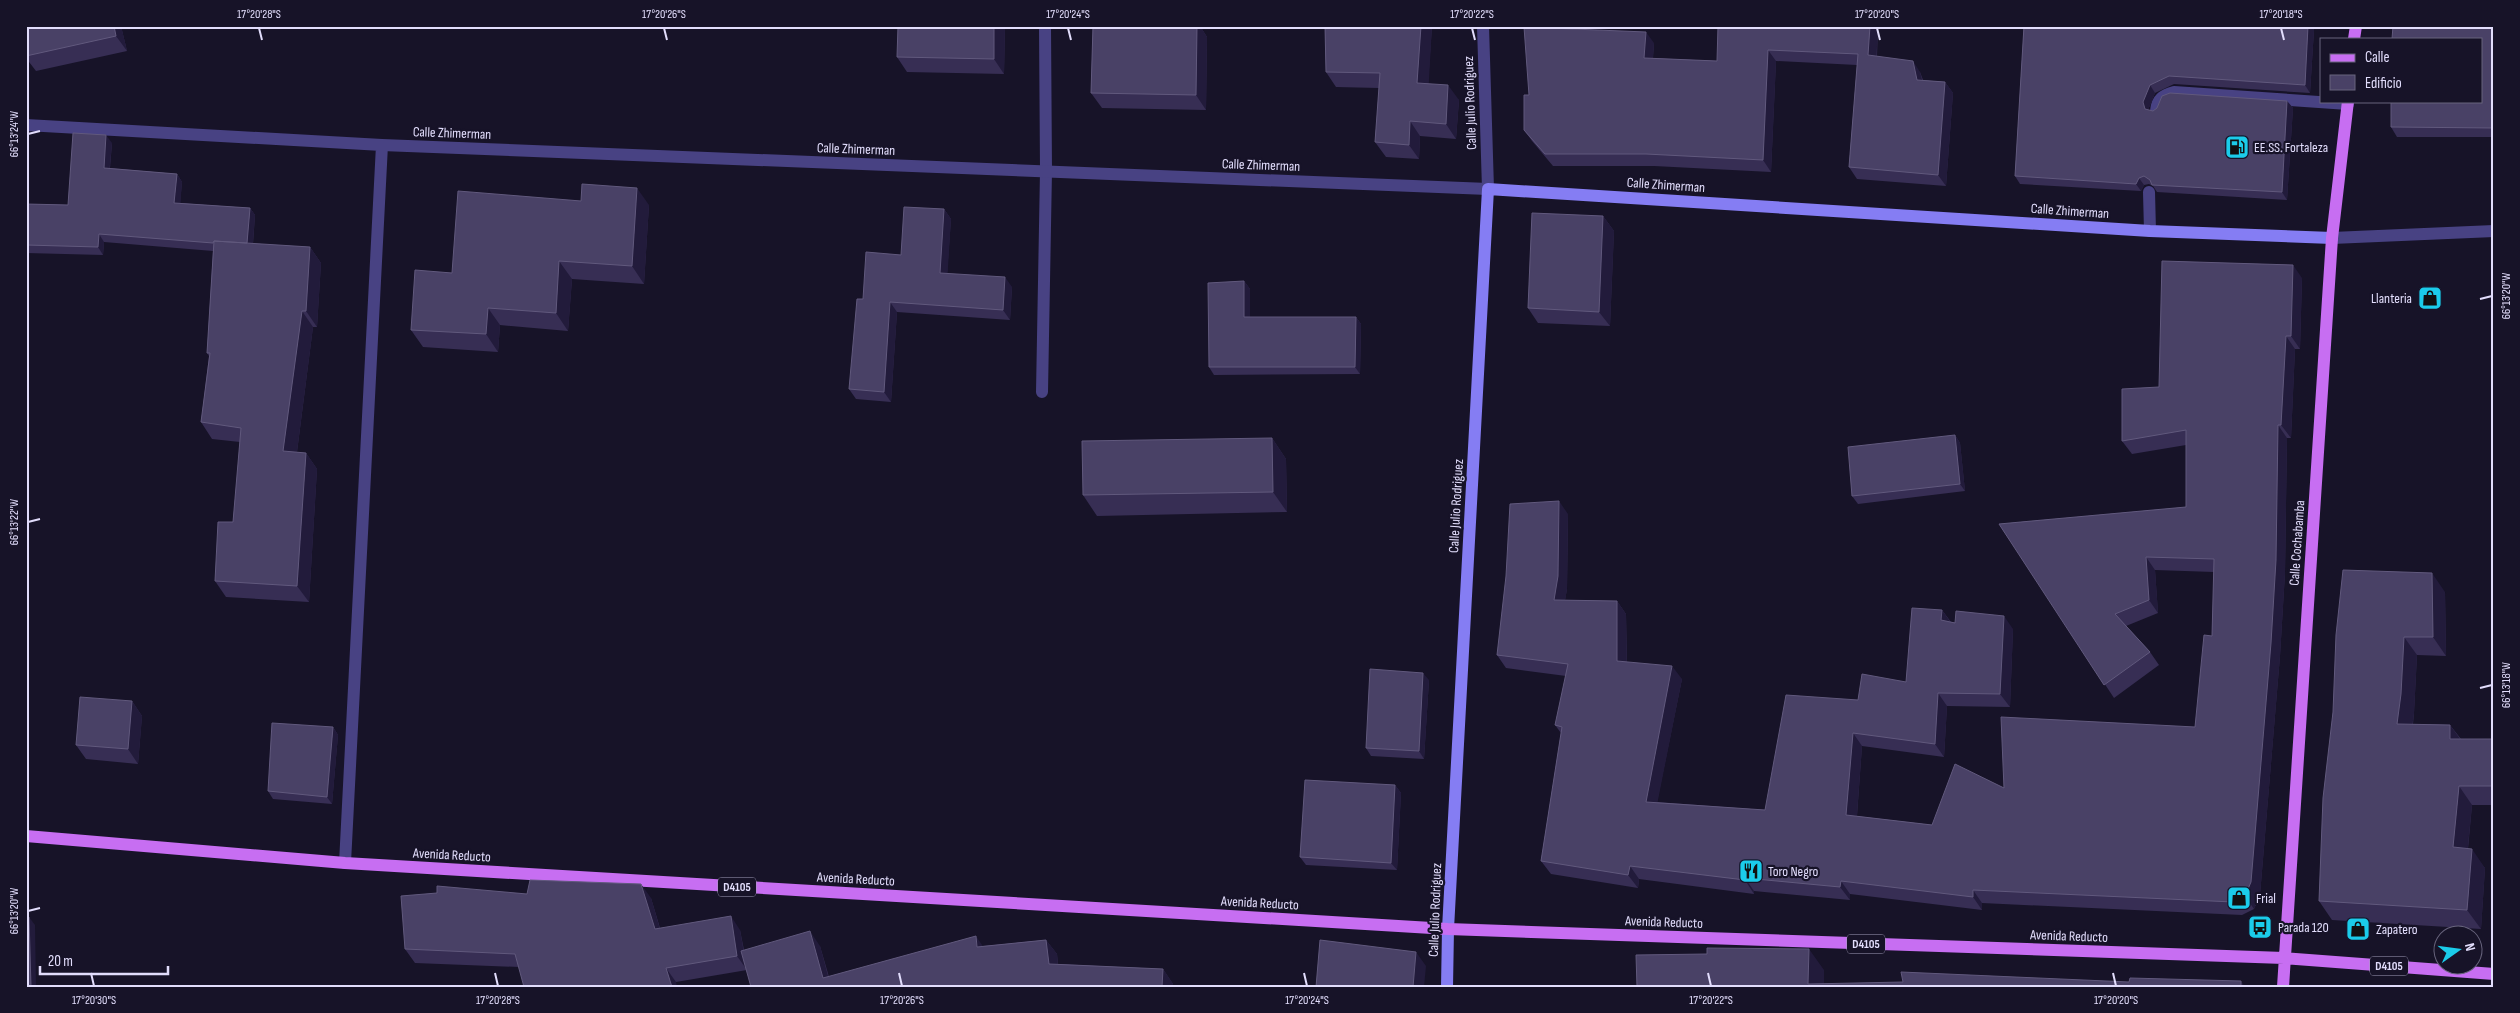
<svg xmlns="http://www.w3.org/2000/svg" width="2520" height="1013" viewBox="0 0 2520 1013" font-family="'Sofia Sans Condensed',sans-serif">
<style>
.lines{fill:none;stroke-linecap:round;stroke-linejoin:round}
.service{stroke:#484283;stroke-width:12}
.minor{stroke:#484283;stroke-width:12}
.secondary{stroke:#857df3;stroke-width:12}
.primary{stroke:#c76ef2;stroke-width:12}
.wall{fill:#372e54}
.shaded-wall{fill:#221b3b}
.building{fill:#494166;stroke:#61597d}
.ticks{fill:none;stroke:#e2ddfc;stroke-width:2}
.labels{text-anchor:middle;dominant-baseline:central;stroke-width:4.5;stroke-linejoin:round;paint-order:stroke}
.shield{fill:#171328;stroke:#a5a0bc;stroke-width:1}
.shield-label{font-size:12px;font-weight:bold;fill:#e2ddfc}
.street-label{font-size:14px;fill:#e2ddfc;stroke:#171328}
.poi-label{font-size:14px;fill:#e2ddfc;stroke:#171328;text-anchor:start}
.neatline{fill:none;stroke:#e2ddfc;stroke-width:2}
.ticks-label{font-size:12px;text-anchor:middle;fill:#e2ddfc}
</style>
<rect width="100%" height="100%" fill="#171328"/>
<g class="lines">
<path class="service" d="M2156 111C2157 99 2163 95 2174 92L2348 104
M2149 192 2150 231
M1042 392 1046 171 1045 26"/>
<path class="minor" d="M26 125 382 145 1488 189 1483 26
M2332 238 2494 231
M345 863 382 145"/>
<path class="secondary" d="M1447 987 1448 929 1488 189 2150 231 2332 238"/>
<path class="primary" d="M2354 39 2356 26
M26 836 345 863 1448 929 2284 958 2494 974
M2283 987 2332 238 2348 101"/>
</g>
<path class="wall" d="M26 26H121L127 51 36 71 26 58Z
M1005 26 1004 74 907 72 897 57Z
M1093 26H1200L1207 37 1206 110 1102 108 1091 93Z
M1325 26H1432L1428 84 1459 100 1456 139 1420 136 1419 159 1386 157 1375 142 1379 88 1336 87 1326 72Z
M1878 26 1877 56 1920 72 1923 80 1945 82 1953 93 1946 186 1857 179 1849 167 1857 65 1776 61 1771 172 1654 166H1553L1532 141 1524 130 1529 95 1654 43 1653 58 1717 61Z
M2024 26H2311L2314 30 2310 93 2174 84 2155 93 2148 110 2153 111 2287 101 2293 108 2287 200 2157 192 2153 186 2149 184 2144 185 2141 191 2020 184 2015 176Z
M2494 26V137H2397L2391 127Z
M112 143 110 168 177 174 182 182 180 203 250 208 255 215 253 244 310 247 321 263 317 327H313L297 452 306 453 317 469 309 602 226 597 215 581 233 522 240 442 212 439 201 422 209 356 207 353 213 251 104 242 103 255 26 253V204L68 205Z
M581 201 649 205 644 284 572 279 568 331 500 325 498 352 423 347 411 330 452 273Z
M944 209 951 219 947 274 1012 287 1010 320 897 312 891 402 856 399 849 389 901 255Z
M1603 216 1614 231 1610 326 1538 323 1528 308Z
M2302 278 2300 349H2295L2291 438H2287L2285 573 2280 656 2260 895 2254 909 2242 915 1982 903V910L1850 894V900L1754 891V894L1639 879 1638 888 1551 874 1541 861 1561 733 1555 725 1566 676 1506 668 1497 655 1568 514 1567 589 1565 600 1617 601 1626 614 1627 662 1682 679 1657 802 1765 810 1858 700 1906 682 1942 610 1951 622 2013 629 2010 707 1947 706 1944 757 1862 746 1857 816 1932 825 2004 788 2195 727 2212 636 2214 572 2155 570 2158 613 2126 626 2150 652 2159 665 2114 698 1999 524 2186 507V445L2132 454 2122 441 2159 387Z
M1244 281 1250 289V317H1356L1361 324 1360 374 1214 375 1209 367Z
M1955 435 1960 443 1965 491 1858 504 1852 496Z
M1272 438 1286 459 1287 512 1097 516 1083 495Z
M2445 592 2446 656 2417 655 2414 713 2413 724 2450 725 2461 739H2494V805H2472L2468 849 2485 868 2481 929 2332 920 2319 901 2333 712Z
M1429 680 1424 759 1371 756 1366 748Z
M132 701 142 716 138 764 86 759 76 745Z
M333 727 338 735 332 804 273 799 268 791Z
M1395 785 1401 793 1397 870 1306 865 1300 857Z
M527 894 651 898 660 928 740 930 744 950 820 946 829 977 983 946 1046 940 1057 954 1058 964 1163 969 1173 984V987H751L747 970 676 982 519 967 415 963 405 949Z"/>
<path class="shaded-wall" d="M114 26H121L127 51 116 36Z
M994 26H1005L1004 74 994 59Z
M1197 26H1200L1207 37 1206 110 1196 95Z
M1421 26H1432L1428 97 1417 83Z
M1870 26H1878L1876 66 1868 55Z
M2308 26H2311L2314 30 2310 93 2305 85Z
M1646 32 1654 43 1652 69 1644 58Z
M1768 50 1776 61 1771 172 1763 160Z
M1913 61 1920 72 1925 91 1917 80Z
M1945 82 1953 93 1946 186 1938 175Z
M1448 85 1459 100 1456 139 1446 124Z
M2150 85 2155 93 2148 110 2145 109 2143 102Z
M2287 101 2293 108 2287 200 2282 192Z
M1410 121 1420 136 1419 159 1409 145Z
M106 135 112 143 109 175 104 168Z
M177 174 182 182 180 210 174 203Z
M2139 178 2144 185 2141 191 2136 184Z
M637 188 649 205 644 284 632 266Z
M250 208 255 215 252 254 247 246Z
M944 209 951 219 947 283 940 273Z
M1603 216 1614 231 1610 326 1599 312Z
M99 234 104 242 103 255 98 247Z
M310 247 321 263 317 327 306 311Z
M559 261 572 279 568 331 556 313Z
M2293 265 2302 278 2300 349 2291 336Z
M1005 277 1012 287 1010 320 1003 310Z
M1244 281 1250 289V324L1244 317Z
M890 302 897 312 891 402 884 392Z
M488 308 500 325 498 352 486 334Z
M302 311 313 327 295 467 283 451Z
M1356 317 1361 324 1360 374 1355 367Z
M2286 336 2295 349 2291 438 2281 425Z
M2278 425 2287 438 2285 573 2280 656 2260 895 2254 909 2245 896Z
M1955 435 1960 443 1965 491 1960 484Z
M1272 438 1286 459 1287 512 1273 492Z
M306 453 317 469 309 602 297 586Z
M1559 501 1568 514 1567 589 1563 613 1554 600Z
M2146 557 2155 570 2158 613 2149 600Z
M2432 573 2445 592 2446 656 2433 637Z
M1617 601 1626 614 1627 674 1617 661Z
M1942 610 1951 623 1941 620Z
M2004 616 2013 629 2010 707 2000 694Z
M2404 637 2417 655 2414 713 2410 743 2397 724Z
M1672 666 1682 679 1655 815 1646 802Z
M1423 673 1429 680 1424 759 1419 751Z
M1938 693 1947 706 1944 757 1935 744Z
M132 701 142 716 138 764 128 749Z
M2450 725 2463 743 2450 739Z
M333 727 338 735 332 804 327 797Z
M1853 733 1862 746 1856 828 1846 815Z
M1395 785 1401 793 1397 870 1391 863Z
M2459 786 2472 805 2466 866 2453 847Z
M2472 849 2485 868 2481 929 2467 910Z
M1630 866 1639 879 1638 888 1628 875Z
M1745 878 1754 891V894L1745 880Z
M1841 881 1850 894V900L1840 887Z
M641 884 651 898 664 943 655 929Z
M1973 890 1982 903V910L1973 897Z
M731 916 740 930 747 970 737 956Z
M29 917 35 925 36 987H31Z
M810 931 820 946 831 987 823 978Z
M976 936 986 951 977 947Z
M1046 940 1057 954 1059 978 1049 964Z
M1809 949 1824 970V987L1808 984Z
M1416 952 1426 966 1424 987H1413Z
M666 968 676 982 677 987H672Z
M1163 969 1173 984V987H1162Z
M2241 981 2245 987H2241Z"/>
<path class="building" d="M26 26H114L116 36 26 56Z
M898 26H994V59L897 57Z
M1093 26H1197L1196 95 1091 93Z
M1325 26H1421L1417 83 1448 85 1446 124 1410 121 1409 145 1375 142 1380 73 1326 72Z
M1718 26H1870L1868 55 1913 61 1917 80 1945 82 1938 175 1849 167 1858 54 1768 50 1763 160 1646 154H1545L1524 130V95H1529L1524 27 1646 32 1644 58 1717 61Z
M2024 26H2308L2305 85 2169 76 2150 85 2143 102 2145 109 2153 111 2157 108 2162 96 2170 93 2287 101 2282 192 2152 185 2150 180 2144 176 2139 178 2136 184 2015 176Z
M2393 26H2494V128L2391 127V101H2481V39H2392Z
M73 133 106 135 104 168 177 174 174 203 250 208 247 243 214 241 213 243 99 234 98 247 26 245V204L68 205Z
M582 184 637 188 632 266 559 261 556 313 488 308 486 334 411 330 415 270 452 273 458 191 581 201Z
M904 207 944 209 940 273 1005 277 1003 310 890 302 884 392 849 389 857 299H863L866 252 901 255Z
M1532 213 1603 216 1599 312 1528 308Z
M214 241 310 247 306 311H302L283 451 306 453 297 586 215 581 218 522H233L241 428 201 422 210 353H207Z
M2162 261 2293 265 2291 336H2286L2281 425H2278L2276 560 2271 643 2251 882 2245 896 2233 902 1973 890V897L1841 881 1840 887 1745 878V880L1630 866 1628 875 1541 861 1562 727 1555 725 1568 664 1497 655 1506 576 1510 504 1559 501 1558 576 1554 600 1617 601V661L1672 666 1646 802 1765 810 1786 695 1858 700 1862 674 1906 682 1912 608 1942 610 1941 620 1955 623 1956 611 2004 616 2000 694 1938 693 1935 744 1853 733 1846 815 1932 825 1955 764 2004 788 2001 717 2195 727 2204 635 2212 636 2214 559 2146 557 2149 600 2115 614 2150 652 2104 685 1999 524 2186 507V430L2122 441V389L2159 387Z
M1244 281V317H1356L1355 367H1209L1208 283Z
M1955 435 1960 484 1852 496 1848 447Z
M1272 438 1273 492 1083 495 1082 441Z
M2343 570 2432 573 2433 637H2404L2401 694 2397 724 2450 725V739H2494V786H2459L2453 847 2472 849 2467 910 2319 901 2323 798 2333 712 2336 635Z
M1370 669 1423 673 1419 751 1366 748Z
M80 697 132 701 128 749 76 745Z
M272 723 333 727 327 797 268 791Z
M1305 780 1395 785 1391 863 1300 857Z
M530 880 641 884 655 929 731 916 737 956 666 968 672 987H524L515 954 405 949 401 896 437 893V886L527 894Z
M26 917H29L31 987H26Z
M810 931 823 978 976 936 977 947 1046 940 1049 964 1163 969 1162 987H751L741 951Z
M1320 940 1416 952 1413 987H1316Z
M1707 948 1809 949 1808 984 1903 982 1901 972 2129 982 2130 978 2241 981V987H1637L1636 955 1707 954Z"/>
<path class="ticks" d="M259 28 262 40M664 28 667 40M1068 28 1071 40M1472 28 1475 40M1877 28 1880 40M2281 28 2284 40M28 134 40 131M2480 299 2492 296M28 522 40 519M2480 688 2492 685M28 911 40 908M91 973 94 986M495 973 498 986M899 973 902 986M1304 973 1307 986M1708 973 1711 986M2113 973 2116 986"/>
<defs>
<g id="fuel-square" transform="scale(1.25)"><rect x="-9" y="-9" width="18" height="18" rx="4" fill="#1bccea" stroke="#171328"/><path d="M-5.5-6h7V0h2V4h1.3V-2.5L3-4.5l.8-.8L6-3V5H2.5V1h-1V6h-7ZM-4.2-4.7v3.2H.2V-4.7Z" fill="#111"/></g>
<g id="shop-square" transform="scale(1.25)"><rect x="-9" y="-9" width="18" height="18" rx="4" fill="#1bccea" stroke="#171328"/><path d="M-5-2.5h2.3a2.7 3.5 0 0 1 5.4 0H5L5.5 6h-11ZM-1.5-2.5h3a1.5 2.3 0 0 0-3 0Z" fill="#111"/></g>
<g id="restaurant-square" transform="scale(1.25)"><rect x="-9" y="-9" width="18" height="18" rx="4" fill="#1bccea" stroke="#171328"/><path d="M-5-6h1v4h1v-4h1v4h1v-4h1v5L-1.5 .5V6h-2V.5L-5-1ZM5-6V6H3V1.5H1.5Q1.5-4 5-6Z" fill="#111"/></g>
<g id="bus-square" transform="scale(1.25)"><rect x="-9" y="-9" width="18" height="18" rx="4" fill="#1bccea" stroke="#171328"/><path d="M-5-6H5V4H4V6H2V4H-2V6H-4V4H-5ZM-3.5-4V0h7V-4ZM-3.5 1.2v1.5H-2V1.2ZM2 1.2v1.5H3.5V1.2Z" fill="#111"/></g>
</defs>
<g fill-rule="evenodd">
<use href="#fuel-square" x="2237" y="147"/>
<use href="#shop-square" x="2430" y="298"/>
<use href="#restaurant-square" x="1751" y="871"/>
<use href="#shop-square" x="2239" y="898"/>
<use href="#bus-square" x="2260" y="927"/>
<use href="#shop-square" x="2358" y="929"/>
</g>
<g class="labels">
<g class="shield">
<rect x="718" y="877.5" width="38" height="19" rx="4"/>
<rect x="1847" y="934.5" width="38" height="19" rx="4"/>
<rect x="2370" y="956.5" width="38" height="19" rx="4"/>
</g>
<g class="shield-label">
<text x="737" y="887">D4105</text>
<text x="1866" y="944">D4105</text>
<text x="2389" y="966">D4105</text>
</g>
<g class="street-label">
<text transform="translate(1470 103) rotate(-92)">Calle Julio Rodriguez</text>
<text transform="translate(452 133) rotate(2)">Calle Zhimerman</text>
<text transform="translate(856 149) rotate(2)">Calle Zhimerman</text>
<text transform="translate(1261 165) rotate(2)">Calle Zhimerman</text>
<text transform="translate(1666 185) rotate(4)">Calle Zhimerman</text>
<text transform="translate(2070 211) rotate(4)">Calle Zhimerman</text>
<text transform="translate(1456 506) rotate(-87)">Calle Julio Rodriguez</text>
<text transform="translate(2297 543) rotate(-86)">Calle Cochabamba</text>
<text transform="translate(452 855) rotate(3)">Avenida Reducto</text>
<text transform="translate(856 879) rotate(3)">Avenida Reducto</text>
<text transform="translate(1260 903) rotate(3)">Avenida Reducto</text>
<text transform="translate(1435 910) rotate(-88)">Calle Julio Rodriguez</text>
<text transform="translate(1664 922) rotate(2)">Avenida Reducto</text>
<text transform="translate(2069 936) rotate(2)">Avenida Reducto</text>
</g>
<g class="poi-label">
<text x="2254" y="147">EE.SS. Fortaleza</text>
<text x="2412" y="298" text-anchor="end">Llanteria</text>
<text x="1768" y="871">Toro Negro</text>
<text x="2256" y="898">Frial</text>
<text x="2278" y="927">Parada 120</text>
<text x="2376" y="929">Zapatero</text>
</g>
</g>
<rect width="2520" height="1013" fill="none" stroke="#171328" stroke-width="55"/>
<rect x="2320" y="38" width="162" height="65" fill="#171328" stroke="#68647d"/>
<rect x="2330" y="54" width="25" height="8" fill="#c76ef2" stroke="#68647d"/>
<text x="2365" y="62" font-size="15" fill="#e2ddfc">Calle</text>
<rect x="2330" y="75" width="25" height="15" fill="#494166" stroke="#68647d"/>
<text x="2365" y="88" font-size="15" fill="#e2ddfc">Edificio</text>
<g transform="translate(2458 950) rotate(76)"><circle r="24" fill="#171328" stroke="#68647d"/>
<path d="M0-4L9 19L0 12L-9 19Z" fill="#1bccea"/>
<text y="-8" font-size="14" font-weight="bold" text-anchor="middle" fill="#e2ddfc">N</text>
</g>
<path d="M40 966v8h128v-8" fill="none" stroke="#e2ddfc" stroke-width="2.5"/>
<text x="48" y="966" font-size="15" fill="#e2ddfc" stroke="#171328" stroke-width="4" paint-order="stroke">20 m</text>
<rect x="28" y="28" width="2464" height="958" class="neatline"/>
<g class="ticks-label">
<text x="259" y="18">17°20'28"S</text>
<text x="664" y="18">17°20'26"S</text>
<text x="1068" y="18">17°20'24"S</text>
<text x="1472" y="18">17°20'22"S</text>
<text x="1877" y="18">17°20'20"S</text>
<text x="2281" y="18">17°20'18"S</text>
<text transform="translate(14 134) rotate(-90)" y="4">66°13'24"W</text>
<text transform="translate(2506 296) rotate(-90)" y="4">66°13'20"W</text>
<text transform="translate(14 522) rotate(-90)" y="4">66°13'22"W</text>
<text transform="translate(2506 685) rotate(-90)" y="4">66°13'18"W</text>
<text transform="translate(14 911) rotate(-90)" y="4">66°13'20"W</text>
<text x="94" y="1004">17°20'30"S</text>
<text x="498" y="1004">17°20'28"S</text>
<text x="902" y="1004">17°20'26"S</text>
<text x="1307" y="1004">17°20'24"S</text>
<text x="1711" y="1004">17°20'22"S</text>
<text x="2116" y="1004">17°20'20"S</text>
</g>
</svg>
